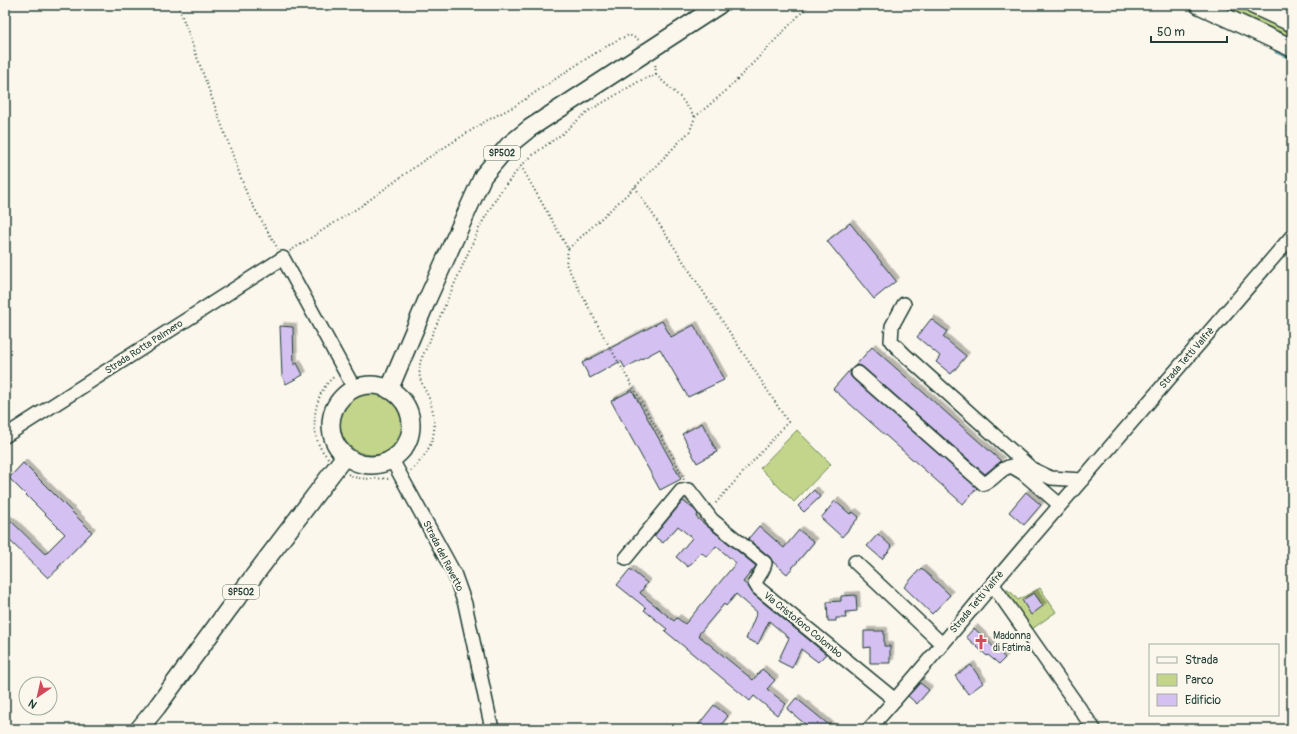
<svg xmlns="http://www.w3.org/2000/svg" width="1297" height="734" viewBox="0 0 1297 734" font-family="Pangolin,sans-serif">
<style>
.green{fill:#c2d58a;stroke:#70895f}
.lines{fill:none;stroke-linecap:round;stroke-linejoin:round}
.stream{stroke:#619ca2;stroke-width:3}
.building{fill:#d4c0f1;stroke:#1f3d34;filter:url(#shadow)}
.minor-casing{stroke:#1f3d34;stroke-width:16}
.major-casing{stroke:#1f3d34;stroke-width:20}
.path{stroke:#1f3d34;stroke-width:2;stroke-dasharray:1 3;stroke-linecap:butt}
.minor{stroke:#fbf7ec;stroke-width:13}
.major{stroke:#fbf7ec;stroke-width:17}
.labels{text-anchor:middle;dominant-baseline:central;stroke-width:4;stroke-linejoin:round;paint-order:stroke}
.shield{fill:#fbf7ec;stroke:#61756b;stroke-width:1}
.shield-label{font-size:9px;font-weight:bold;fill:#1f3d34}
.street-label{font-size:10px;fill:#1f3d34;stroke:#fbf7ec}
.poi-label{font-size:10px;fill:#1f3d34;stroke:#fbf7ec;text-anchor:start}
</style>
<defs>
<filter id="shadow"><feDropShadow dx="3.5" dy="-3.5" stdDeviation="0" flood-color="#0004"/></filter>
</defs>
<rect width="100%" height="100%" fill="#fbf7ec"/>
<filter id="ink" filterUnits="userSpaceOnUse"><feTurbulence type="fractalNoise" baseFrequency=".025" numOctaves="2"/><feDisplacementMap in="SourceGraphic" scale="8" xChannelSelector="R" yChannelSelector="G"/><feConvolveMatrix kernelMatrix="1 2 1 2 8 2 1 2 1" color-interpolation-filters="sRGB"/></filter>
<g filter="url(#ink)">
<path class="green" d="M1215 5H1292V42Z
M340 423a32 32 0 1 1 64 0a32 32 0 1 1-64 0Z
M797 430 831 464 794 502 760 468Z
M1000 585 1012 593 1018 600 1040 588 1056 612 1032 629Z"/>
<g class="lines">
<path class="stream" d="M1276 52 1292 59"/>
</g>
<path class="building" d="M850 223 896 281 874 299 827 241Z
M931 319 947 331 943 337 966 356 951 374 936 362 940 356 917 337Z
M662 321 671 337 694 325 724 380 688 397 660 349 625 368 621 361 590 378 582 363Z
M280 326 293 327 294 365 297 363 303 375 286 384 282 376Z
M872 347 1001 461 1000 462 985 474 863 367 859 365 855 366Z
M851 370 850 375 853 379 977 488 963 504 833 389 848 372V373Z
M632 390 681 479 660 490 611 401Z
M702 423 717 452 697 463 682 434Z
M23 463 92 532 58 567 59 568 48 578 5 536V517L10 522 11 521 45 554 65 534 9 478Z
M814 490 820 497 804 512 798 506Z
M1026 492 1041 505 1024 525 1009 512Z
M683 501 695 510 698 514 696 517 756 566 743 582 748 586 753 594 826 654 818 662 801 649 792 668 778 661 789 638 769 621 758 644 746 639 757 612 736 594 726 606 724 604 698 635 753 680 762 669 775 680 767 689 786 704 777 715 754 696 750 701 665 631 667 629 644 610 646 608 617 585 630 569 647 583 640 593 674 621 677 618 685 624 736 563 716 546 707 557 701 552 688 567 676 557 692 538 678 526 663 543 654 536Z
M835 501 850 514 853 512 859 517 842 537 821 518Z
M759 526 784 548 799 530 814 542 787 574 773 562 770 557 748 539Z
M878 534 892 547 882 559 867 546Z
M921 568 950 595 932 614 904 587Z
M1034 593 1043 606 1031 615 1022 600Z
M856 595 857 611 845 612 846 618H836V621H828L827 602 841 601V596Z
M974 628 1005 658 999 664 988 655 987 656 966 637Z
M864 631H884V646H890V663H870V647L864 648Z
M971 665 983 683 968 694 955 676Z
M920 683 929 690 917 704 908 696Z
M796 698 834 729H811L787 709Z
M714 705 728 716 718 729H695Z"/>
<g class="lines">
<g class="minor-casing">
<path id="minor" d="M904 304 892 326 891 341 905 355 1032 469 1051 478 1082 480
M858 373 984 484C995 479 999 469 1011 466L1023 473 1060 505
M5 436 283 258 354 388
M392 460 454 573 465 604 492 729
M626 558 681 491 689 490 712 520 765 563C764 570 758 576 755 583L758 588 895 700
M855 562 942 644
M993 585 1094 729
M869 729C924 668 976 603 1030 540 1117 438 1205 338 1292 236"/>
</g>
<g class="major-casing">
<path id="major" d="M1199 5 1292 48
M1253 5 1292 23
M331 425a40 40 0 1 1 80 0a40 40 0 1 1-80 0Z
M389 390 427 300 483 176 509 145 530 128 719 5
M139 729 157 707 228 610 345 456"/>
</g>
<path class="path" d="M178 5 248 197 278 249
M655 61 656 74
M521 166 568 249 635 187 690 131 695 117 727 90 809 5
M635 187 788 422 714 505
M568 249 566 264 604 337 673 457 684 480
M290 251 361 206 423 161 486 121 515 106 581 62 617 40 629 35 641 41
M328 458C325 454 321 450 319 445 310 423 315 391 335 376
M411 471C434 448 440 429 429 398 426 391 422 385 420 378 419 373 420 367 420 362L480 226 500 192 521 166 534 154 562 134 587 112 643 79 656 75 681 98 695 117
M348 474C361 482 375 477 389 479"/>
<use href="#minor" class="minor"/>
<use href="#major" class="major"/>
</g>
</g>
<defs>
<g id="church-bare" transform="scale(1.2)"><path d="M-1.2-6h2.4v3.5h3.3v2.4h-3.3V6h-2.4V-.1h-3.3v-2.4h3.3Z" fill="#d1495b" stroke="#fbf7ec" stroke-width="2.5" paint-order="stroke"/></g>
</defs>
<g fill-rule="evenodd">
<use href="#church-bare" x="981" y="642"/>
</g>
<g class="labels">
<g class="shield">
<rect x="484" y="146" width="36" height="14" rx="3"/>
<rect x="223" y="585" width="36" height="14" rx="3"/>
</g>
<g class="shield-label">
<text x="502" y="153">SP502</text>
<text x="241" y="592">SP502</text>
</g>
<g class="street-label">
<text transform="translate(144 347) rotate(-33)">Strada Rotta Palmero</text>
<text transform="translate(1187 358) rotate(-49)">Strada Tetti Valfrè</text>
<text transform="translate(443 556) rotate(63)">Strada del Ravetto</text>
<text transform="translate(977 602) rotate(-50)">Strada Tetti Valfrè</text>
<text transform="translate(803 625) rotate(39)">Via Cristoforo Colombo</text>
</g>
<g class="poi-label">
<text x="993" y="636">Madonna<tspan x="993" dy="12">di Fatima</tspan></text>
</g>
</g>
<rect width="1297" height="734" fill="none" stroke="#fbf7ec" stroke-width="20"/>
<rect x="10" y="10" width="1277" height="714" fill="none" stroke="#1f3d34" stroke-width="1.5" filter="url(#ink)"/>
<rect x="1149" y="644" width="130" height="72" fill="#fbf7ec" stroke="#a3ada2"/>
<rect x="1157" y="657" width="20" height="6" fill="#fbf7ec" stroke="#a3ada2"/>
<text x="1185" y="664" font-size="12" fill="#1f3d34">Strada</text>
<rect x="1157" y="674" width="20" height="12" fill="#c2d58a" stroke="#a3ada2"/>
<text x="1185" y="684" font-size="12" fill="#1f3d34">Parco</text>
<rect x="1157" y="694" width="20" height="12" fill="#d4c0f1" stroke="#a3ada2"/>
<text x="1185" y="704" font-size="12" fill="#1f3d34">Edificio</text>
<g transform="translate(38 696) rotate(214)"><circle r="19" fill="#fbf7ec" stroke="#a3ada2"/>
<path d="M0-3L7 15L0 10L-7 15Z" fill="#d1495b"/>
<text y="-6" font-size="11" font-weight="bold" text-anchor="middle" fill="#1f3d34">N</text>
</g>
<path d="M1151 36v6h76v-6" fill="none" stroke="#1f3d34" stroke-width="2"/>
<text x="1157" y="36" font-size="12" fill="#1f3d34" stroke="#fbf7ec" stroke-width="3" paint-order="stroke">50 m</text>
</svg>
